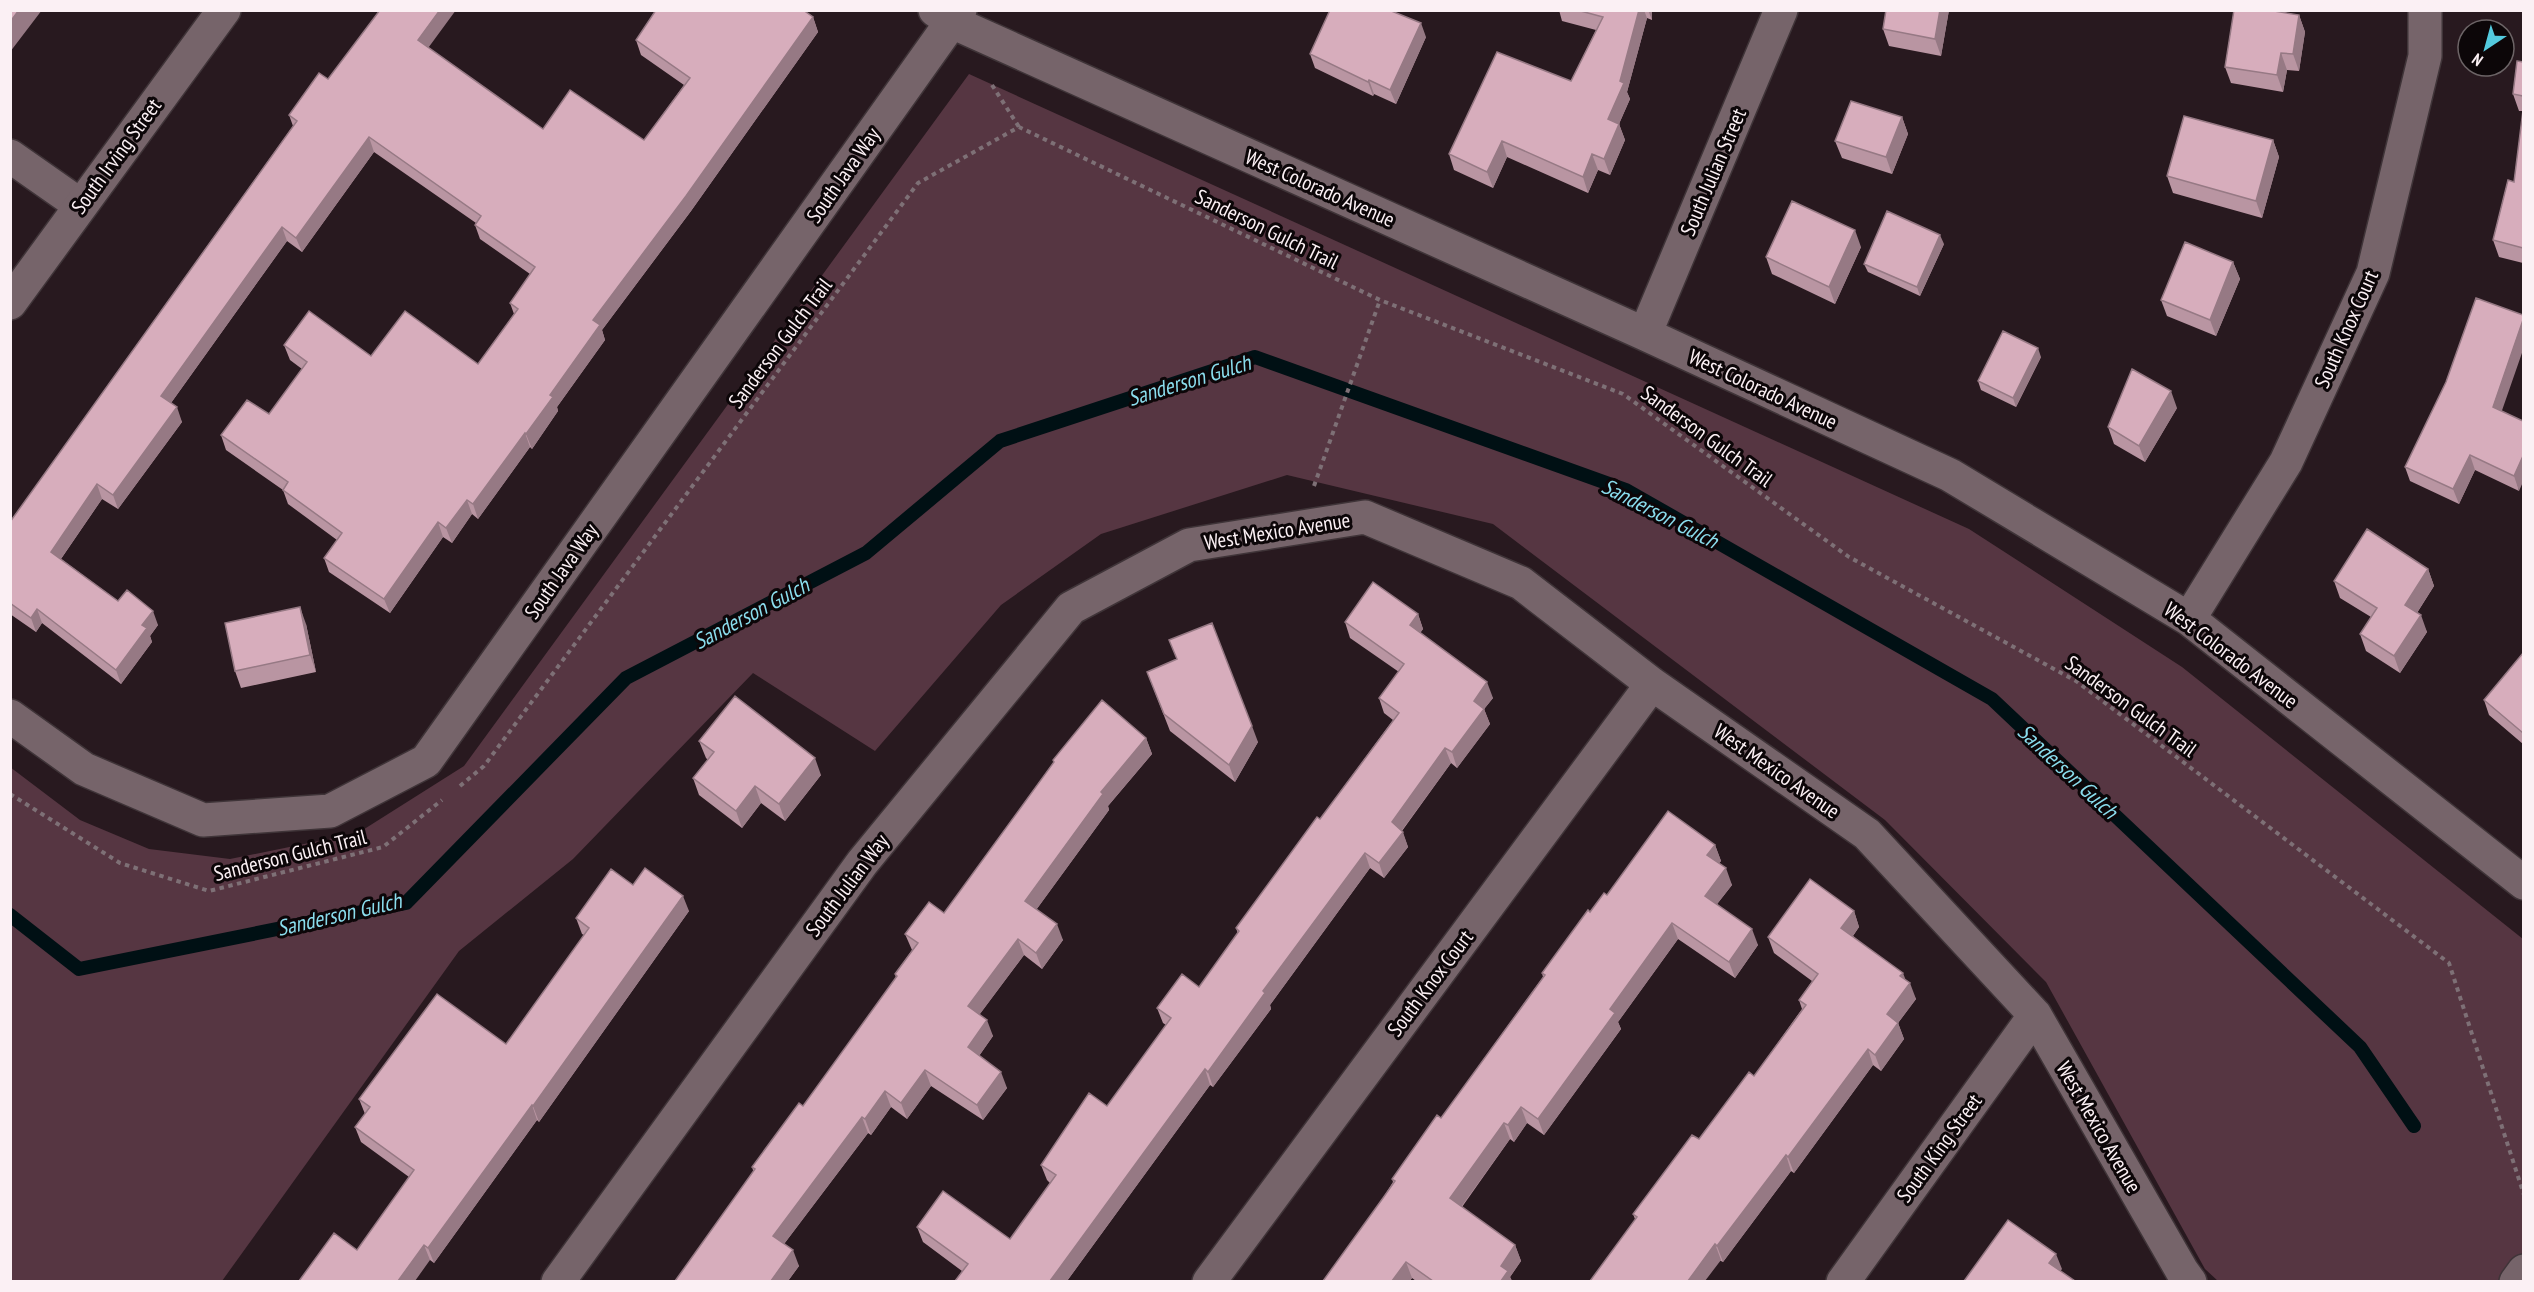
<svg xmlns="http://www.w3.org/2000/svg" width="2534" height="1292" viewBox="0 0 2534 1292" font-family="'PT Sans Narrow',sans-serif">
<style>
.green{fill:#563642}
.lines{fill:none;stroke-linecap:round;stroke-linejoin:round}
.stream{stroke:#001014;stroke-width:14}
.minor-casing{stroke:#3f3438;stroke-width:36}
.tertiary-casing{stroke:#3f3438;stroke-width:36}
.path{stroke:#7e7076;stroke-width:4;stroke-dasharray:4.5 4.5;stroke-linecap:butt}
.minor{stroke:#76646a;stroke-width:33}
.tertiary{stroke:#76646a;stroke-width:33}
.wall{fill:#b995a2}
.shaded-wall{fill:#967984}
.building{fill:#d7adbc;stroke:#967984;stroke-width:1.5}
.labels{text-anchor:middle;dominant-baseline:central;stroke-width:6;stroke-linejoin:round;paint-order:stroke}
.street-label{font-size:21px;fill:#fbf0f4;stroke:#0c0608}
.water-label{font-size:22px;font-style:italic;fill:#8added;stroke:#0c0608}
</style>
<rect width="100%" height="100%" fill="#28191f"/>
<path class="green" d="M969 74 1969 529 2182 667 2523 939V1281H2218L2205 1269 2046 982 1885 820 1493 524 1287 475 1101 534 1001 605 875 751 753 673 573 859 459 951 222 1281H11L10 767 80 820 149 849 230 859 358 833 464 766Z"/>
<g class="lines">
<path class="stream" d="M10 915 79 969 406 903 626 678 866 553 1000 441 1255 357 1626 490 1992 699 2360 1047 2414 1126"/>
<g class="minor-casing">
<path id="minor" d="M935 10 952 22 1645 334 1950 475 2189 619 2524 883
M10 156 80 205
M1645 334 1781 10
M2189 619 2286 462 2373 273 2425 56V10
M10 716 84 769 203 820 330 811 426 761 960 10
M558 1282 862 863 1071 608 1189 545 1365 517 1521 583 1652 684 1867 834 2035 1015 2182 1271 2190 1282
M1209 1282 1652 684
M1843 1282 2035 1015"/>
</g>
<g class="tertiary-casing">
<path id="tertiary" d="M10 303 224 10
M2516 1282 2524 1271"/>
</g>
<path class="path" d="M992 85 1019 127
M1314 486 1380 300
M460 786 484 766 918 183 1019 127 1380 300 1623 394 1849 557 2076 681 2449 963 2524 1195
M10 794 120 863 209 891 383 847 442 800"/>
<use href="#minor" class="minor"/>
<use href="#tertiary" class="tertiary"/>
</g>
<path class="wall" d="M1559 10H1652V20L1647 18 1627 92 1630 99 1619 124 1625 140 1610 175 1598 170 1588 193 1507 157 1493 188 1454 170 1449 154 1571 81 1596 30 1562 21Z
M1949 10 1941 56 1889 46 1883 29Z
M2299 15 2305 32 2299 71 2287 70 2283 92 2231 83 2225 67Z
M813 17 818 32 691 211 602 330 605 340 557 407 558 411 532 449 530 447 478 519 472 514 452 543 443 537 390 613 329 572 324 558 337 540 288 504 283 490 226 450 221 435 269 414 302 369 290 360 284 345 371 356 478 364 514 314 510 303 530 274 480 239 475 225 476 223 374 152 302 252 287 241 171 403 182 422 118 509 102 499 61 559 118 601 158 625 150 636 152 642 121 684 42 623 36 632 10 614V522L293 126 289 115 328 79 429 48 543 129 644 140 684 85 641 55 636 40Z
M1426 37 1396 104 1374 94 1373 96 1315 68 1310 54Z
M2523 62V263L2499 257 2493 240 2514 182 2523 111H2519L2513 94Z
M1902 117 1908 134 1892 174 1842 158 1835 141Z
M2273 140 2279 157 2262 218 2173 193 2167 176Z
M1944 244 1920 296 1868 272 1864 264Z
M1861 247 1835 304 1772 274 1766 257Z
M2233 262 2240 279 2216 336 2167 316 2161 300Z
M2041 357 2016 407 1981 390 1978 381Z
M2177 408 2145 462 2114 444 2108 427Z
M2502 411 2519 491 2475 470 2459 504 2410 481 2405 467Z
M2428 569 2434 586 2417 613 2427 632 2400 673 2366 651 2360 634 2371 617 2340 598 2334 581Z
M1418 614 1423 629 1420 633 1493 698 1484 709 1490 724 1457 768 1451 763 1402 831 1408 847 1384 878 1370 868 1270 1005 1271 1009 1213 1087 1210 1085 1067 1281H955L962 1271 923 1242 917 1227 1010 1239 1050 1183 1047 1180 1041 1165 1107 1106 1166 1025 1163 1023 1157 1008 1199 987 1238 934 1236 928 1320 819 1393 720 1384 713 1379 698 1399 672 1350 638 1345 622Z
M306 624 316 672 241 688 235 671Z
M2523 653V744L2489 715 2484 700Z
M1147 672 1258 742 1235 782 1170 731Z
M1146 738 1152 754 1108 806 1109 810 1036 910 1063 940 1042 969 1024 955 979 1015 993 1036 979 1056 1007 1088 983 1120 931 1086 907 1119 891 1107 871 1135 868 1133 784 1244 799 1266 788 1281 752 1167 803 1106 896 978 895 974 912 950 905 934 944 913 1053 763V760Z
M699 741 821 775 785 821 761 803 742 828 699 795 693 778 708 760 706 758Z
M1715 845 1721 861 1719 863 1732 885 1717 904 1758 945 1735 978 1678 939 1618 1022 1621 1029 1544 1135 1527 1123 1514 1142 1510 1139 1462 1207 1515 1245 1521 1261 1510 1277 1512 1281H1416L1412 1278 1410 1281H1323L1383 1198 1393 1182 1392 1179 1441 1118 1543 977 1542 973 1590 912 1607 895Z
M633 885 689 911 539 1122 537 1120 434 1263 430 1260 357 1250 409 1177 361 1142 355 1127 365 1114 359 1099 506 1044 584 935 582 934 576 918Z
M1854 911 1859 927 1853 936 1906 981 1916 999 1898 1023 1904 1039 1881 1071 1873 1065 1794 1173 1791 1171 1723 1262 1635 1219 1633 1214 1754 1076 1802 1009 1799 1000 1812 981 1774 953 1768 937Z"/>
<path class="shaded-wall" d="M19 10H42L10 52V22Z
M440 10H456L423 55 418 40Z
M1639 10H1644L1647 18 1627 92 1630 99 1614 135 1608 119 1620 81Z
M1648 10H1652V20Z
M1940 10H1949L1941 56 1935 39Z
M2299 15 2305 32 2299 71 2293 54Z
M813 17 818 32 691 211 602 330 605 340 557 407 558 411 532 449 526 434 593 320Z
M1421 23 1426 37 1396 104 1390 90Z
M2281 53 2287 70 2283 92 2277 75Z
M1369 80 1374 94 1373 96 1368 82Z
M1902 117 1908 134 1892 174 1886 157Z
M1619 124 1625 140 1610 175 1604 159Z
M369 137 374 152 302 252 296 238Z
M2273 140 2279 157 2262 218 2256 201Z
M1502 141 1507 157 1493 188 1487 172Z
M1592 154 1598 170 1588 193 1583 177Z
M282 227 287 241 166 410 161 396Z
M1855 230 1861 247 1835 304 1829 287Z
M1940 235 1944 244 1920 296 1917 287Z
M2233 262 2240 279 2216 336 2210 320Z
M2523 320V350L2498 422 2493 407Z
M2038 348 2041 357 2016 407 2013 398Z
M2171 391 2177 408 2145 462 2139 446Z
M177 407 182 422 118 509 113 495Z
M525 433 530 447 478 519 473 504Z
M2470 455 2475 470 2459 504 2453 489Z
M2523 456V482L2519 491 2514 476Z
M97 484 102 499 56 566 51 552Z
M467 500 472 514 452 543 446 528Z
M438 522 443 537 390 613 384 599Z
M2428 569 2434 586 2411 622 2405 605Z
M300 607 306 624 316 672 310 655Z
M37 609 42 623 36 632 31 618Z
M153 611 158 625 150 636 152 642 121 684 116 670 142 625Z
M1418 614 1423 629 1415 640 1410 625Z
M2421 615 2427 632 2400 673 2394 656Z
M1487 682 1493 698 1481 713 1484 709 1490 724 1457 768 1452 752 1474 701Z
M1252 726 1258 742 1235 782 1229 765Z
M1146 738 1152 754 1108 806 1109 810 1031 917 1025 901 1101 792Z
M1445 748 1451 763 1397 837 1392 822Z
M815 758 821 775 785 821 779 804Z
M755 786 761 803 742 828 736 811Z
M1403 832 1408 847 1384 878 1379 863Z
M1715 845 1721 861 1713 871 1707 855Z
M1365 853 1370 868 1270 1005 1271 1009 1213 1087 1208 1072 1263 991Z
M1726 868 1732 885 1711 912 1705 896Z
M683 896 689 911 539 1122 533 1106Z
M1854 911 1859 927 1847 944 1841 928Z
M1672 923 1678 939 1618 1022 1621 1029 1544 1135 1538 1119 1610 1009Z
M1057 924 1063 940 1042 969 1036 953Z
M1752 929 1758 945 1735 978 1729 962Z
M1018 939 1024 955 974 1022 968 1006Z
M1903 973 1908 986 1910 983 1916 999 1898 1023 1904 1039 1881 1071 1875 1055 1887 1014 1900 976Z
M987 1020 993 1036 974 1063 968 1047Z
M1868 1049 1873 1065 1794 1173 1788 1157Z
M1205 1069 1210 1085 1067 1281H1050Z
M925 1070 931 1086 907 1119 901 1103Z
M1001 1072 1007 1088 983 1120 977 1105Z
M885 1091 891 1107 871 1135 865 1119Z
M532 1105 537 1120 434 1263 428 1248Z
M1521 1107 1527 1123 1514 1142 1508 1125Z
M862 1117 868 1133 778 1252 773 1236Z
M1504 1123 1510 1139 1456 1214 1450 1198Z
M1786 1155 1791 1171 1723 1262 1717 1246Z
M1715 1244 1721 1260 1705 1281H1688Z
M424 1245 430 1260 415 1281H398Z
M1515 1245 1521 1261 1510 1277 1512 1281H1501V1266Z
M793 1250 799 1266 788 1281H771Z
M2056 1254 2062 1269 2055 1279 2049 1263Z
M1406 1262 1412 1278 1410 1281H1392Z"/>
<path class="building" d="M10 10H19L10 22Z
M380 10H440L418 40 543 129 570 90 644 140 690 78 636 40 656 10H803L813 17 686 196 593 320 600 325 550 395 553 397 526 434 525 433 473 504 467 500 446 528 438 522 384 599 324 558 342 533 283 490 288 482 221 435 247 400 269 414 307 362 284 345 309 311 371 356 405 311 478 364 518 309 510 303 535 267 475 225 481 216 369 137 296 238 282 227 161 396 177 407 113 495 97 484 51 552 118 601 127 590 153 611 142 625 147 628 116 670 37 609 31 618 10 603V522L297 121 289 115 319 73 328 79Z
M1330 10H1389L1421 23 1390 90 1369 80 1368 82 1310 54Z
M1577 10H1639L1620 81 1624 83 1608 119 1619 124 1604 159 1592 154 1583 177 1502 141 1487 172 1449 154 1497 52 1571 81 1603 17Z
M1886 10H1940L1935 39 1883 29Z
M2234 10H2268L2299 15 2293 54 2281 53 2277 75 2225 67Z
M2517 61 2523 62V96L2513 94Z
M1851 101 1902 117 1886 157 1835 141Z
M2523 110V248L2493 240 2508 180 2514 182Z
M2184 116 2273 140 2256 201 2167 176Z
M1792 201 1855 230 1829 287 1766 257Z
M1887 211 1940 235 1917 287 1864 264Z
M2185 242 2233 262 2210 320 2161 300Z
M2476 298 2523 315V320L2493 407 2523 421V456L2514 476 2470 455 2453 489 2405 467 2446 382Z
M2003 331 2038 348 2013 398 1978 381Z
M2132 369 2171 391 2139 446 2108 427Z
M2367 529 2428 569 2405 605 2421 615 2394 656 2360 634 2377 608 2334 581Z
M1373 582 1418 614 1410 625 1487 682 1474 701 1484 709 1452 752 1445 748 1392 822 1403 832 1379 863 1365 853 1263 991 1265 993 1208 1072 1205 1069 1050 1281H955L968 1264 917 1227 943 1191 1010 1239 1056 1175 1041 1165 1089 1093 1107 1106 1171 1018 1157 1008 1182 974 1199 987 1239 931 1236 928 1317 817 1320 819 1399 713 1379 698 1404 664 1345 622Z
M300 607 310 655 235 671 225 623Z
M1212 623 1252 726 1229 765 1164 714 1147 672 1177 659 1169 640Z
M2523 653V733L2484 700Z
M735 696 815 758 779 804 755 786 736 811 693 778 714 752 699 741Z
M1102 700 1146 738 1101 792 1103 794 1025 901 1057 924 1036 953 1018 939 968 1006 987 1020 968 1047 1001 1072 977 1105 925 1070 901 1103 885 1091 865 1119 862 1117 773 1236 793 1250 771 1281H675L755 1169 752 1167 799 1103 803 1106 897 976 895 974 918 943 905 934 929 902 944 913 1054 762 1053 760Z
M1668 811 1715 845 1707 855 1726 868 1705 896 1752 929 1729 962 1672 923 1610 1009 1615 1013 1538 1119 1521 1107 1508 1125 1504 1123 1450 1198 1515 1245 1501 1266 1508 1271 1501 1281H1433L1406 1262 1392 1281H1323L1383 1198 1395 1181 1392 1179 1437 1115 1441 1118 1545 975 1542 973 1588 910 1590 912 1604 893 1607 895Z
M645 868 683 896 533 1106 532 1105 428 1248 424 1245 398 1281H299L334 1233 357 1250 414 1170 355 1127 370 1107 359 1099 437 994 506 1044 589 928 576 918 611 869 633 885Z
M1810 879 1854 911 1841 928 1903 973 1900 976 1910 983 1887 1014 1898 1023 1875 1055 1868 1049 1788 1157 1786 1155 1717 1246 1715 1244 1688 1281H1590L1637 1217 1633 1214 1692 1135 1699 1139 1749 1072 1754 1076 1806 1005 1799 1000 1818 974 1768 937Z
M2008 1220 2056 1254 2049 1263 2075 1281H1964Z"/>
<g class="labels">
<g class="street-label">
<text transform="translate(116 156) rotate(-54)">South Irving Street</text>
<text transform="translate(1713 172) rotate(-67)">South Julian Street</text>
<text transform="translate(843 175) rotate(-55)">South Java Way</text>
<text transform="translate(1320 188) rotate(24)">West Colorado Avenue</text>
<text transform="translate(1267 229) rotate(26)">Sanderson Gulch Trail</text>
<text transform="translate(2346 329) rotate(-66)">South Knox Court</text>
<text transform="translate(780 343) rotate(-53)">Sanderson Gulch Trail</text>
<text transform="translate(1763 389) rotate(25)">West Colorado Avenue</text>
<text transform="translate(1707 436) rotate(36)">Sanderson Gulch Trail</text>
<text transform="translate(1277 531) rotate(-9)">West Mexico Avenue</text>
<text transform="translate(561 571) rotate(-55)">South Java Way</text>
<text transform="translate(2231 655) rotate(37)">West Colorado Avenue</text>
<text transform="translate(2131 706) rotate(36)">Sanderson Gulch Trail</text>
<text transform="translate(1777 771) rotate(35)">West Mexico Avenue</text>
<text transform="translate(290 855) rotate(-14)">Sanderson Gulch Trail</text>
<text transform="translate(847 885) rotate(-53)">South Julian Way</text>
<text transform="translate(1430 983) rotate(-53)">South Knox Court</text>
<text transform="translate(2099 1127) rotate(60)">West Mexico Avenue</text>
<text transform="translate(1939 1148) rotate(-54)">South King Street</text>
</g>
<g class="water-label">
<text transform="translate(1189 380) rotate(-17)">Sanderson Gulch</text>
<text transform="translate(1660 513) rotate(27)">Sanderson Gulch</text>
<text transform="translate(751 613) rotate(-28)">Sanderson Gulch</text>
<text transform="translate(2068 771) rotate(43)">Sanderson Gulch</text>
<text transform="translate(339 914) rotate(-13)">Sanderson Gulch</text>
</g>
</g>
<rect width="2534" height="1292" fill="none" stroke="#fbf0f4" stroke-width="24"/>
<g transform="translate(2486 48) rotate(216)"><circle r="28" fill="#0c0608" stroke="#6c6466" stroke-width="1.5"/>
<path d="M0-4.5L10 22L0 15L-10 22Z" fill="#54cade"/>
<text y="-9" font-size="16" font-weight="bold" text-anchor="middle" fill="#fbf0f4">N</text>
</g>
</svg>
